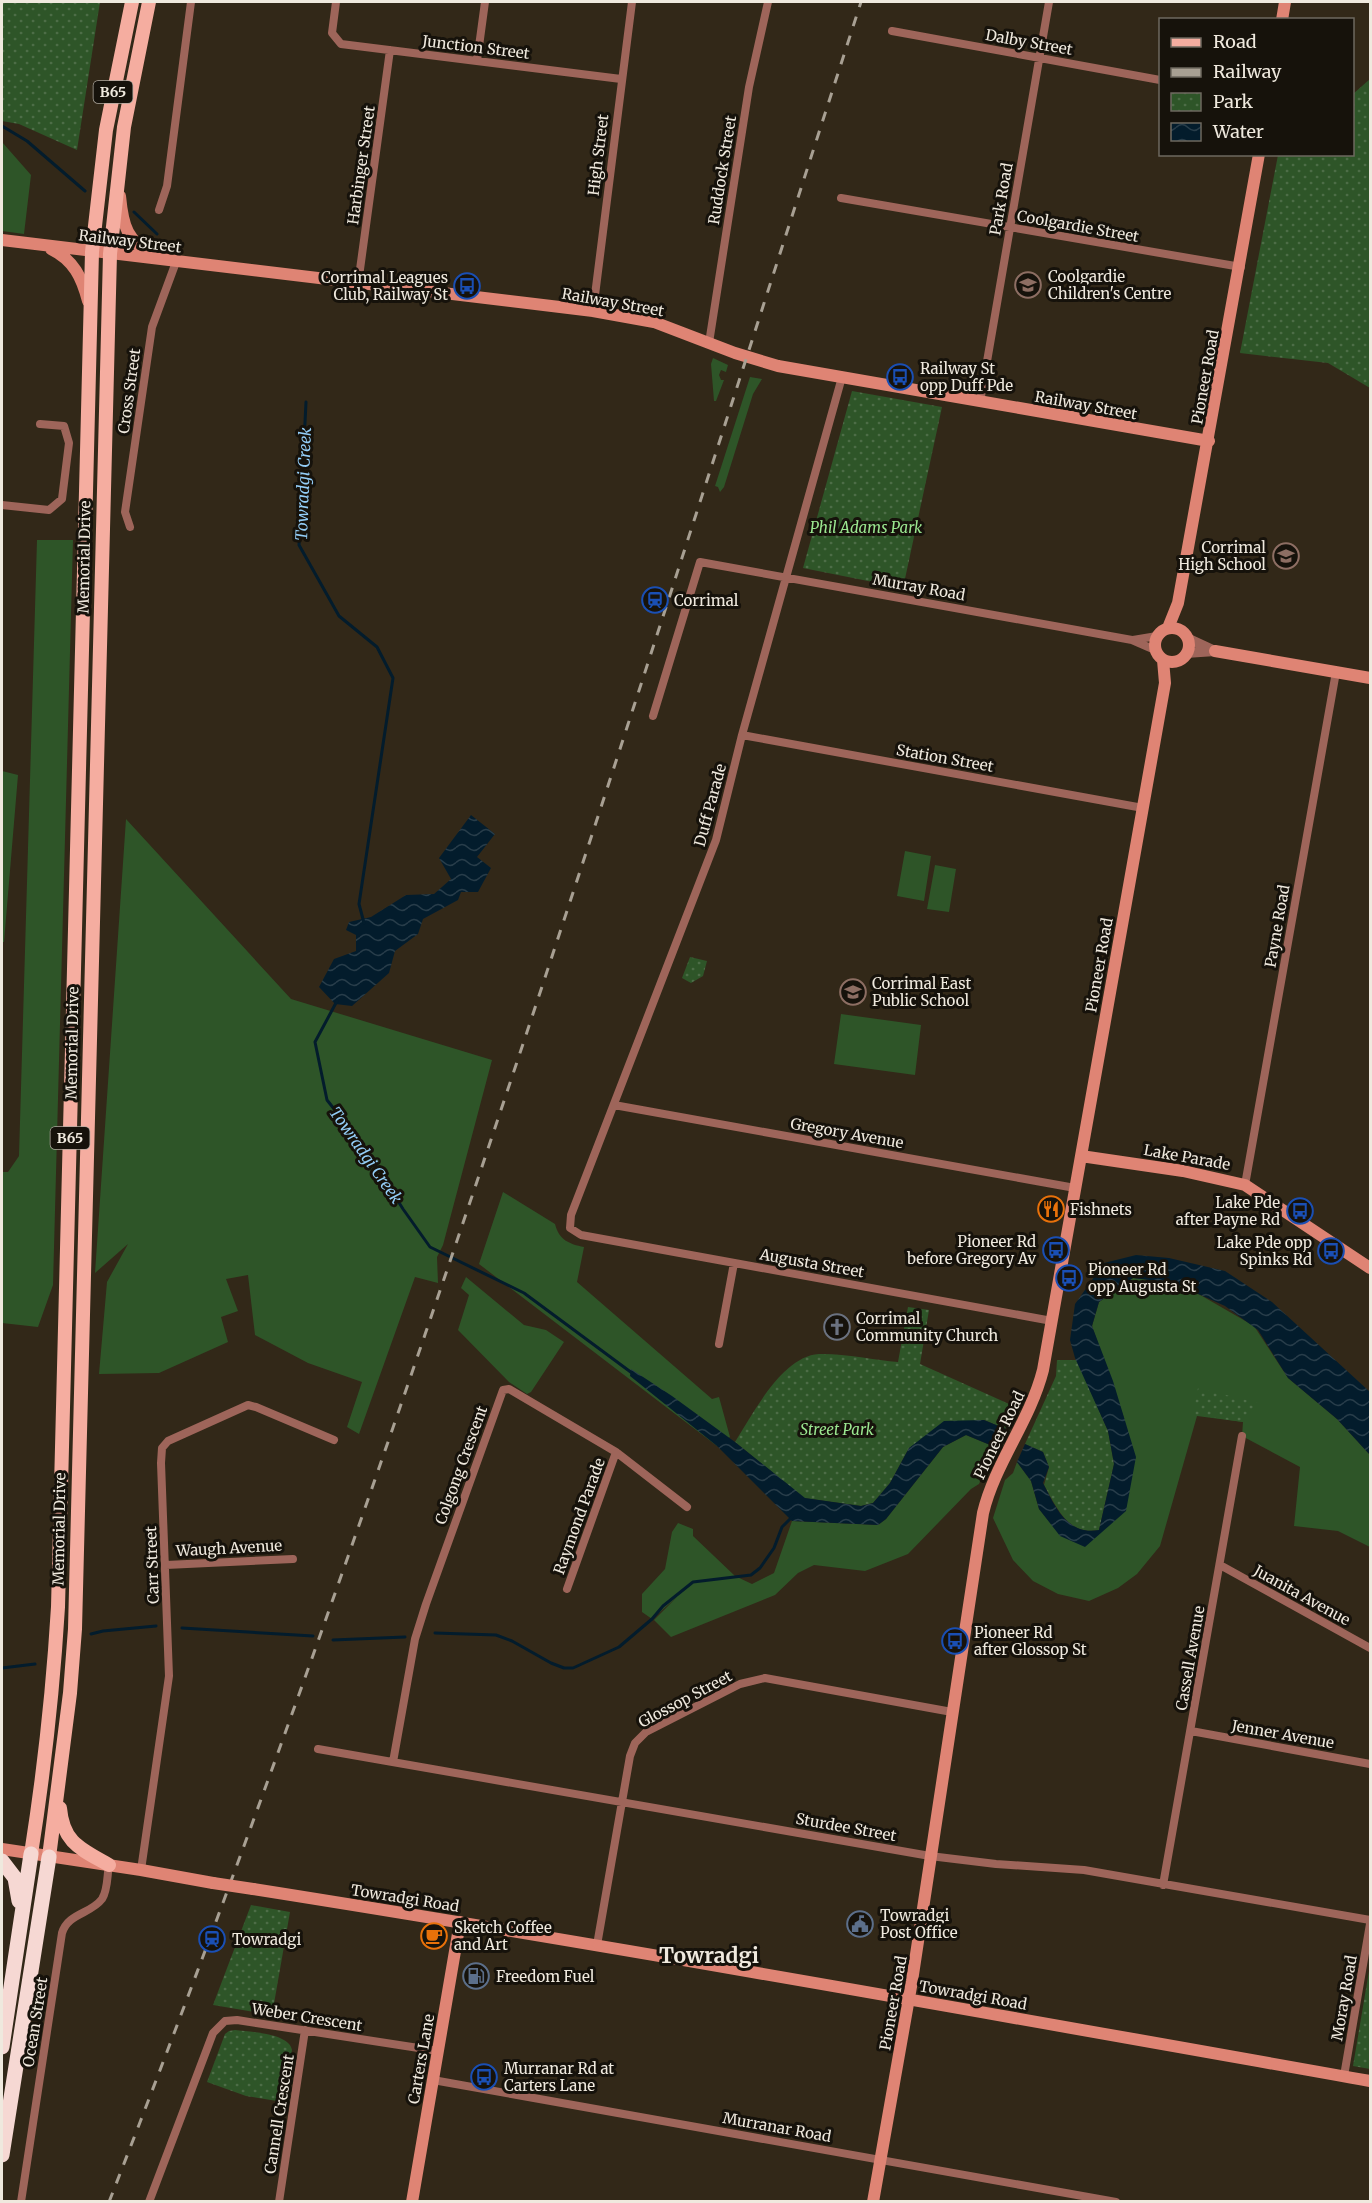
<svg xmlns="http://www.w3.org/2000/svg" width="1372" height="2203" viewBox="0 0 1372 2203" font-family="Merriweather,serif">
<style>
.grass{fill:#2e5528}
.park{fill:url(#park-dots)}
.water{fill:url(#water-waves)}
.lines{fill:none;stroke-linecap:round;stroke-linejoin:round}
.stream{stroke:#031c2c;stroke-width:3}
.minor{stroke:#9e655a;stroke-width:8}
.tertiary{stroke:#9e655a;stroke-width:10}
.secondary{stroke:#df8474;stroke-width:12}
.primary{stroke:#f5ada0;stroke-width:14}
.motorway{stroke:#f6d8d3;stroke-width:15}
.rail{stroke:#a8a093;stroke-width:3;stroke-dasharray:10 10;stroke-linecap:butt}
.secondary-bridge{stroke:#df8474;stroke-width:12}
.labels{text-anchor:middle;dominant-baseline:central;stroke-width:6;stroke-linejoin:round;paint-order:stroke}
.shield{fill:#16120b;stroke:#aea89f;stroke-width:1.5}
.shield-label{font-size:14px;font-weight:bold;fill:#efe9de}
.street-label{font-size:15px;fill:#efe9de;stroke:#16120b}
.poi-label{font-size:15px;fill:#efe9de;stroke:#16120b;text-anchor:start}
.park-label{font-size:15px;font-style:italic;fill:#9be790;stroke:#16120b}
.water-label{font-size:16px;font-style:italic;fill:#94cef8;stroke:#16120b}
.district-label{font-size:21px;font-weight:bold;fill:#efe9de;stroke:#16120b}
</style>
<defs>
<pattern id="park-dots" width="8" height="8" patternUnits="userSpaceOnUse" patternTransform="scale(1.5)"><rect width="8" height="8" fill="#2e5528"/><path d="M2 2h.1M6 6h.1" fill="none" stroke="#4d6d47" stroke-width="1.8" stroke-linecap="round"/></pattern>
<pattern id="water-waves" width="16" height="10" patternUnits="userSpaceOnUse" patternTransform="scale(1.5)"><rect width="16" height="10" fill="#031c2c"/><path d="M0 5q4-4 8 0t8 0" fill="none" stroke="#283d4a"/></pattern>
</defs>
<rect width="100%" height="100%" fill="#322818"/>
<path class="grass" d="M2 142 31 175 24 234 2 231Z
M713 358 728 365 726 372 721 370 719 375 721 380H724L716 401H714L711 364Z
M750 377 762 379 753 394 724 487 720 492 718 487 715 486Z
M37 540H73L53 1285 38 1327 2 1323V1172H8L19 1156Z
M2 771 18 775 4 942H2Z
M126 819 291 999 492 1060 443 1245 437 1257 438 1283 415 1277 359 1434 347 1427 362 1382 308 1363 255 1335 248 1275 226 1279 238 1311 221 1317 228 1342 159 1373 99 1374 107 1282 128 1244 95 1273Z
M905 851 931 856 924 901 897 896Z
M935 865 956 869 949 912 927 909Z
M841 1014 921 1025 915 1075 834 1064Z
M503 1192 555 1224C559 1240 569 1244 584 1247L577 1282 712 1399 719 1397 730 1437 717 1446 479 1264Z
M466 1277 524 1325 546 1330 564 1342 531 1392 527 1394 509 1382 458 1330 469 1295 461 1288Z
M1133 1278 1174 1283 1202 1296 1254 1326 1288 1378 1337 1419 1370 1455V1547L1338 1531 1294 1526 1300 1467 1242 1436 1243 1422 1197 1416 1160 1546 1137 1574 1118 1588 1089 1601 1058 1594 1033 1581 1013 1560 993 1518 1005 1480 1013 1473 1017 1462 1031 1481 1039 1509 1061 1536 1102 1530 1124 1418 1092 1326 1099 1302Z
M966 1435 995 1447 979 1484 971 1489 908 1554 865 1571 814 1565 798 1573 775 1595 671 1637 654 1620 677 1597 652 1619 642 1612V1594L665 1569 672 1532 678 1523 693 1529V1536L735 1576 752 1584 774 1573 792 1521 878 1525 886 1519 943 1447Z"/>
<path class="park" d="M2 2H100L77 150 19 124 2 121Z
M1370 79V388L1328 363 1240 353 1278 155 1352 154 1353 94Z
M852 391 942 407 903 588 803 568Z
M690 957 707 961 703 976 691 983 682 978Z
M908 1307 929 1310 920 1364 1018 1408 1006 1429 984 1420 909 1448 890 1483 873 1503 861 1506 804 1498 735 1442C753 1414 782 1356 819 1354 841 1353 875 1360 898 1362Z
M1057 1360H1077L1108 1431 1114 1464 1099 1530C1068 1536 1057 1508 1044 1485L1049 1467 1043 1452 1025 1444 1056 1376Z
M1198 1388 1258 1403 1243 1422 1196 1415 1193 1412Z
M251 1905 290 1912 272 2015 213 2005Z
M1370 1965V2069L1353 2066Z
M235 2030C250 2032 289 2033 292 2050L283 2102 246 2096 207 2082 225 2034 229 2031Z"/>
<path class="water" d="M471 815 495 834 477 857 491 868 478 892H461L458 900 423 919 418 934 395 951 389 973 352 1006 335 1004 319 987 334 959 356 951V935L346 930 349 922 371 917 406 895 434 894 451 879 439 858Z
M1136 1255 1169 1258 1225 1271 1272 1302 1370 1392V1455L1337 1419 1288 1378 1258 1330 1225 1306 1174 1283 1133 1278 1099 1302 1092 1326 1113 1381 1136 1457 1126 1511 1085 1547 1060 1536 1039 1509 1031 1481 1017 1462 1025 1444 1043 1452 1049 1467 1043 1483C1055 1507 1068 1536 1099 1530L1114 1464 1108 1431 1075 1358 1070 1340 1075 1304 1104 1263Z
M631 1369 672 1396 735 1442 805 1498 861 1506 873 1503 890 1483 909 1448 944 1421 984 1420 1006 1429 995 1447 966 1435 943 1447 886 1519 878 1525 792 1521 717 1446 630 1376Z"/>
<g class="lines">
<path class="stream" d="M2 126 27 141 85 191
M134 212 157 234
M306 402 299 545 339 616 377 647 393 678 359 904 364 923
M337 1001 315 1042 327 1100 364 1147 403 1209 430 1247 524 1293 632 1373
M182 1628 313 1636
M435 1633 496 1635 512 1641 551 1663 564 1668H573L619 1647 652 1619 663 1606 693 1582 751 1575 760 1568 774 1548 782 1527 793 1516
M91 1634 103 1631 156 1626
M333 1640 405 1637
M2 1668 35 1664"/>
<path class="minor" d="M336 2 332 33 341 44 621 79
M892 31 1160 80
M477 61 485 2
M841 198 1241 267
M159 210 167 186 191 2
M358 284 390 50
M593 311 632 2
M709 343 749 87 768 2
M842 377 742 735 716 840 571 1215 570 1228 581 1235 1052 1321
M980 402 1049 2
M2 505 49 510 62 499 69 443 64 426 40 424
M130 527 125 512 152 327 176 262
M1133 640 1157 636
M653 716 700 562 1132 640 1155 650
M742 735 1143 808
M614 1105 1075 1188
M1245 1185 1336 672
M719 1344 734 1263
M166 1565 293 1559
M1220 1565 1370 1648
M567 1589 616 1452
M1191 1731 1370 1764
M318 1749 930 1856 996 1864 1084 1870 1370 1920
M393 1762 415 1639 426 1604 503 1390 509 1389 616 1452 687 1507
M141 1870 169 1676 161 1463 162 1448 168 1441 248 1405 256 1407 334 1440
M1163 1885 1242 1436
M597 1945 630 1756 635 1743 646 1732 740 1684 765 1678 952 1712
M1344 2076 1370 1924
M433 2080 1116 2202
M21 2202 62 1933C68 1913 91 1914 102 1899 108 1890 107 1875 109 1865
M149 2202 213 2033 225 2021 237 2020 438 2051
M279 2202 305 2030"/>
<path class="tertiary" d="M1187 638 1215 651
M1186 653 1215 651"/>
<path class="secondary" d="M1282 20 1285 2
M120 196C123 228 127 239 154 258
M2 240 593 311 654 322 735 353 778 366 1209 441
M51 249C74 260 82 278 88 301
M1168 628 1178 603 1259 154
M1155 645a17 17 0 1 1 34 0a17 17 0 1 1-34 0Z
M1215 651 1370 678
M1081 1156 1183 1171 1245 1185 1370 1268
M2 1849 141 1870 213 1883
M253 1889C626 1948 998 2015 1370 2081
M412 2202 460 1922
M873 2202 912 1981 983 1513C995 1463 1030 1421 1043 1370L1165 683 1163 660"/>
<path class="primary" d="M60 1808C63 1843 81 1849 109 1865
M31 1854C44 1772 53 1690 58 1607L92 252 106 130 132 2
M49 1857 70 1693 75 1629 110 254 124 127 149 2"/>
<path class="motorway" d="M2 1861 15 1878 19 1901
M2 2047 31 1854
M2 2155 49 1857"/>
<path class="rail" d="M109 2202C392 1479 623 739 861 2"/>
<path class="secondary-bridge" d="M213 1883 253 1889"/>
</g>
<defs>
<g id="school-ring" transform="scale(1.35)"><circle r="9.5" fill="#16120b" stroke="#8d6e63" stroke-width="1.5"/><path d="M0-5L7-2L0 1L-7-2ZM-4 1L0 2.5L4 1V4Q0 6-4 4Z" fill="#8d6e63"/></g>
<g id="bus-ring" transform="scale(1.35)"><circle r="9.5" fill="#16120b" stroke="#1a4fb4" stroke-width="1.5"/><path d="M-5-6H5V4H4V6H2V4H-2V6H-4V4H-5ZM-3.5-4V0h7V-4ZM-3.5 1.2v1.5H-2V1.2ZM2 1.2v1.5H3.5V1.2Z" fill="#1a4fb4"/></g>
<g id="station-ring" transform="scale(1.35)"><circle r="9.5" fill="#16120b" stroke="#1a4fb4" stroke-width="1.5"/><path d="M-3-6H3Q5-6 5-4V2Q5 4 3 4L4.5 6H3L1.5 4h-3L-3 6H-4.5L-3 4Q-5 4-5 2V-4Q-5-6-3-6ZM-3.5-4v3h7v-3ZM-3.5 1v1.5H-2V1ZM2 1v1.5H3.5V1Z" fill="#1a4fb4"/></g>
<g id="restaurant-ring" transform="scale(1.35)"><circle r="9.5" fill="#16120b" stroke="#e8710a" stroke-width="1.5"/><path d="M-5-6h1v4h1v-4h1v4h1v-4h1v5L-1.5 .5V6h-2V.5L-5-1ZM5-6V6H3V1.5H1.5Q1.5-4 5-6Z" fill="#e8710a"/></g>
<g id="church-ring" transform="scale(1.35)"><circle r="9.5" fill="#16120b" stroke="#6b7280" stroke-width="1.5"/><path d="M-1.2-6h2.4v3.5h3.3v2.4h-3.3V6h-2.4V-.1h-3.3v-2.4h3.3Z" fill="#6b7280"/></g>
<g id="civic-ring" transform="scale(1.35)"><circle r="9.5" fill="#16120b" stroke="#5c6f8a" stroke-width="1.5"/><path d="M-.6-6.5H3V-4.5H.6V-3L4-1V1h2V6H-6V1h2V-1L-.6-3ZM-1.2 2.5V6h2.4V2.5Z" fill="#5c6f8a"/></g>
<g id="cafe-ring" transform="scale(1.35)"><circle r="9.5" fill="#16120b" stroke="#e8710a" stroke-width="1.5"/><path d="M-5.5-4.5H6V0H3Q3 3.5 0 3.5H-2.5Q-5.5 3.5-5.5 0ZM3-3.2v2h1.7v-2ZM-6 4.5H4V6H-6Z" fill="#e8710a"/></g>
<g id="fuel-ring" transform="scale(1.35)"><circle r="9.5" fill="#16120b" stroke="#5c6f8a" stroke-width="1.5"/><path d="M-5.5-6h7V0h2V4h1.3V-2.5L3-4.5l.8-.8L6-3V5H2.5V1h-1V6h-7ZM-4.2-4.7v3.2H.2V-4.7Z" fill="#5c6f8a"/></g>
</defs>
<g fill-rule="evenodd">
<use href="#school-ring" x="1028" y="285"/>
<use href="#bus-ring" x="467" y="286"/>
<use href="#bus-ring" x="900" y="377"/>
<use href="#school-ring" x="1286" y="556"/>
<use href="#station-ring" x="655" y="600"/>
<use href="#school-ring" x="853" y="992"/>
<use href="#restaurant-ring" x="1051" y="1209"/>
<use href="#bus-ring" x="1300" y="1211"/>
<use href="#bus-ring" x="1056" y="1250"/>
<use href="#bus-ring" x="1331" y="1251"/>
<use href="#bus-ring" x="1069" y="1278"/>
<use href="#church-ring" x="837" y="1327"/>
<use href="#bus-ring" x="955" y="1641"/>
<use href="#civic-ring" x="860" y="1924"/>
<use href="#cafe-ring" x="434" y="1936"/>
<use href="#station-ring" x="212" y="1939"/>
<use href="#fuel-ring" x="476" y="1976"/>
<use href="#bus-ring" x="484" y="2077"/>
</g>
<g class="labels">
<g class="shield">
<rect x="93.5" y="81" width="39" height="22" rx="4.5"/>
<rect x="50.5" y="1127" width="39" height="22" rx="4.5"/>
</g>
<g class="shield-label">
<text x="113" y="92">B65</text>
<text x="70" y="1138">B65</text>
</g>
<g class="street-label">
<text transform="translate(1029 42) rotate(10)">Dalby Street</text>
<text transform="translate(476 47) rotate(7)">Junction Street</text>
<text transform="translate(598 155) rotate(-83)">High Street</text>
<text transform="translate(361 165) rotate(-82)">Harbinger Street</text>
<text transform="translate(722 170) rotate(-81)">Ruddock Street</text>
<text transform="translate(1001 199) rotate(-80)">Park Road</text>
<text transform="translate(1078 226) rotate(10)">Coolgardie Street</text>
<text transform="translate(130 241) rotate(7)">Railway Street</text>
<text transform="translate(613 302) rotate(10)">Railway Street</text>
<text transform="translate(1205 377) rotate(-80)">Pioneer Road</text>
<text transform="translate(129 391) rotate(-82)">Cross Street</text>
<text transform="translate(1086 405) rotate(10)">Railway Street</text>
<text transform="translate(84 557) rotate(-89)">Memorial Drive</text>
<text transform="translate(919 587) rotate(10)">Murray Road</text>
<text transform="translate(945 758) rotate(10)">Station Street</text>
<text transform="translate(710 805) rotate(-75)">Duff Parade</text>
<text transform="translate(1277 926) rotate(-80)">Payne Road</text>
<text transform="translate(1099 965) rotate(-80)">Pioneer Road</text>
<text transform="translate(72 1043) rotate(-89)">Memorial Drive</text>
<text transform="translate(847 1133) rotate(10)">Gregory Avenue</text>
<text transform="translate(1187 1157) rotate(10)">Lake Parade</text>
<text transform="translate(812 1263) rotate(10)">Augusta Street</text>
<text transform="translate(999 1435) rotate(-64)">Pioneer Road</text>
<text transform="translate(461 1465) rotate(-70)">Colgong Crescent</text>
<text transform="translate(579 1516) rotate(-70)">Raymond Parade</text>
<text transform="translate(59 1529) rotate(-89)">Memorial Drive</text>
<text transform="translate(229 1548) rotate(-3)">Waugh Avenue</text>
<text transform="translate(152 1565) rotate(-92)">Carr Street</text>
<text transform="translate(1302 1595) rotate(29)">Juanita Avenue</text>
<text transform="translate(1190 1658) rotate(-80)">Cassell Avenue</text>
<text transform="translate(685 1699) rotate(-28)">Glossop Street</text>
<text transform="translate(1283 1734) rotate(10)">Jenner Avenue</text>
<text transform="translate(846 1827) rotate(10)">Sturdee Street</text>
<text transform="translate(405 1898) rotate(9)">Towradgi Road</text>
<text transform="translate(973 1995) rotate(10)">Towradgi Road</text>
<text transform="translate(1344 1998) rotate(-80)">Moray Road</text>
<text transform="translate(893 2003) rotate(-80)">Pioneer Road</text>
<text transform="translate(307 2017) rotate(9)">Weber Crescent</text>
<text transform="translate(35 2022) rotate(-81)">Ocean Street</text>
<text transform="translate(421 2059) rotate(-80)">Carters Lane</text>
<text transform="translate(279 2114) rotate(-81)">Cannell Crescent</text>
<text transform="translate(777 2127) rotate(10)">Murranar Road</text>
</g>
<g class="poi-label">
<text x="1048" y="276">Coolgardie<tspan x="1048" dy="17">Children's Centre</tspan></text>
<text x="448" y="277" text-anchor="end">Corrimal Leagues<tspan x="448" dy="17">Club, Railway St</tspan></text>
<text x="920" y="368">Railway St<tspan x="920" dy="17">opp Duff Pde</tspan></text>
<text x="1266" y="547" text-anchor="end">Corrimal<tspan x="1266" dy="17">High School</tspan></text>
<text x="674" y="600">Corrimal</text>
<text x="872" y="983">Corrimal East<tspan x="872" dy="17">Public School</tspan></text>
<text x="1280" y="1202" text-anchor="end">Lake Pde<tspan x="1280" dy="17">after Payne Rd</tspan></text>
<text x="1070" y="1209">Fishnets</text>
<text x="1036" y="1241" text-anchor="end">Pioneer Rd<tspan x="1036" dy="17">before Gregory Av</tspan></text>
<text x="1312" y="1242" text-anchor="end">Lake Pde opp<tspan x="1312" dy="17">Spinks Rd</tspan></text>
<text x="1088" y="1269">Pioneer Rd<tspan x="1088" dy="17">opp Augusta St</tspan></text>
<text x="856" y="1318">Corrimal<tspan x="856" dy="17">Community Church</tspan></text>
<text x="974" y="1632">Pioneer Rd<tspan x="974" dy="17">after Glossop St</tspan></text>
<text x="880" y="1915">Towradgi<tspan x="880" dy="17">Post Office</tspan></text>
<text x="454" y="1927">Sketch Coffee<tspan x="454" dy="17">and Art</tspan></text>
<text x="232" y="1939">Towradgi</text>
<text x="496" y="1976">Freedom Fuel</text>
<text x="504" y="2068">Murranar Rd at<tspan x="504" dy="17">Carters Lane</tspan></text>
</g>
<g class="park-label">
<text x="866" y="527">Phil Adams Park</text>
<text x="837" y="1429">Street Park</text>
</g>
<g class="water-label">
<text transform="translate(303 484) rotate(-88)">Towradgi Creek</text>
<text transform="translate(366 1155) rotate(55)">Towradgi Creek</text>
</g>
<g class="district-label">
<text x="709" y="1955">Towradgi</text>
</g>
</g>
<rect width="1372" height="2203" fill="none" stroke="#efe9de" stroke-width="6"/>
<rect x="1159" y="18" width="195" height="138" fill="#16120b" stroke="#6d685f" stroke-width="1.5"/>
<rect x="1171" y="38" width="30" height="9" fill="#f5ada0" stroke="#6d685f" stroke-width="1.5"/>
<text x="1213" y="48" font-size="18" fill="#efe9de">Road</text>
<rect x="1171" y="68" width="30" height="9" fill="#a8a093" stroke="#6d685f" stroke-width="1.5"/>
<text x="1213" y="78" font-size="18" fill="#efe9de">Railway</text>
<rect x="1171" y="93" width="30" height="18" fill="url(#park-dots)" stroke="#6d685f" stroke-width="1.5"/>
<text x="1213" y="108" font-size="18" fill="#efe9de">Park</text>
<rect x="1171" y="123" width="30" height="18" fill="url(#water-waves)" stroke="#6d685f" stroke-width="1.5"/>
<text x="1213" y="138" font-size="18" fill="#efe9de">Water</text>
</svg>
